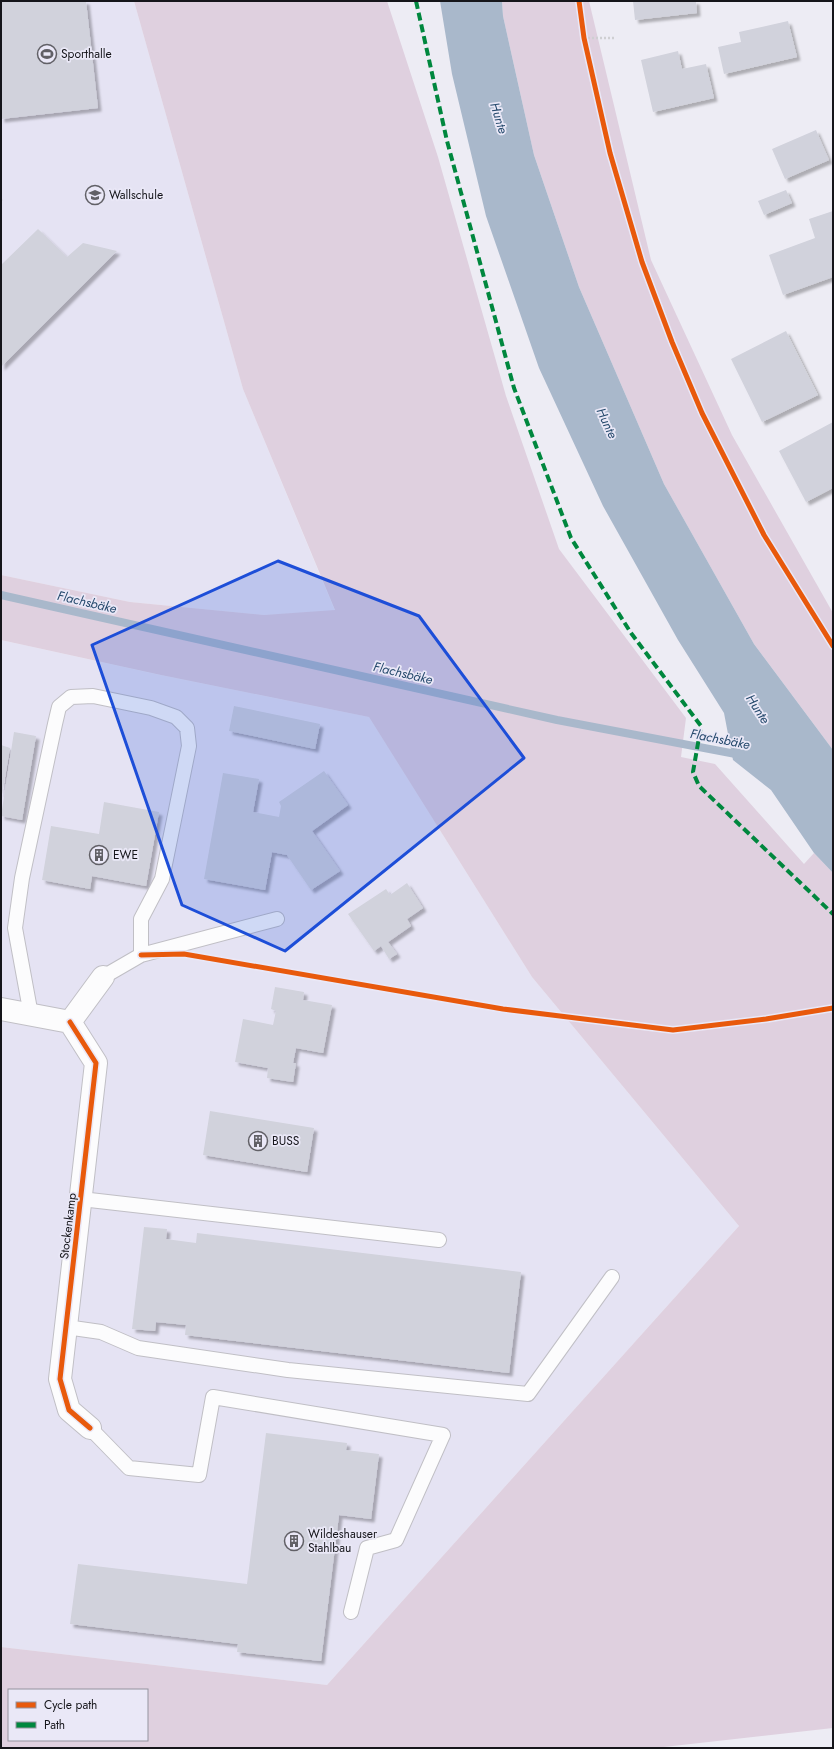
<svg xmlns="http://www.w3.org/2000/svg" width="834" height="1749" viewBox="0 0 834 1749" font-family="Jost,sans-serif">
<style>
.built{fill:#e5e3f3}
.green{fill:#dfd0df;fill-rule:evenodd}
.water{fill:#a9b8cb}
.lines{fill:none;stroke-linecap:round;stroke-linejoin:round}
.stream{stroke:#a9b8cb;stroke-width:8}
.building{fill:#d1d2dc;filter:url(#shadow)}
.lane-casing{stroke:#c0bfc5;stroke-width:16}
.street-casing{stroke:#c0bfc5;stroke-width:24}
.path{stroke:#cfcfd2;stroke-width:2.5;stroke-dasharray:2 2;stroke-linecap:butt}
.lane{stroke:#fcfcfd;stroke-width:14}
.street{stroke:#fcfcfd;stroke-width:22}
.quiet{stroke:#00873e;stroke-width:4;stroke-dasharray:8 4;stroke-linecap:butt}
.cycleway-casing{stroke:#eae8f7;stroke-width:8}
.cycleway{stroke:#e8590c;stroke-width:5}
.marked{fill:#1d4ed8;fill-opacity:0.2;stroke:#1d4ed8;stroke-width:3;stroke-linejoin:round}
.labels{text-anchor:middle;dominant-baseline:central;stroke-width:3.5;stroke-linejoin:round;paint-order:stroke}
.poi-label{font-size:12px;fill:#15151a;stroke:#eae8f7;text-anchor:start}
.street-label{font-size:12px;fill:#15151a;stroke:#eae8f7}
.water-label{font-size:13px;font-style:italic;fill:#264a6d;stroke:#eae8f7}
</style>
<defs>
<filter id="shadow"><feDropShadow dx="3.5" dy="3.5" stdDeviation="1" flood-color="#0004"/></filter>
</defs>
<rect width="100%" height="100%" fill="#edecf4"/>
<path class="built" d="M1 1H134L243 389 335 611 264 615 130 602 1 575Z
M1 640 160 675 369 717 532 977 739 1226 327 1685 1 1647Z"/>
<path class="green" d="M134 1H387L438 157 506 396 559 549 686 718 681 757 715 764 804 864 814 853 833 873V1728L655 1748H1V1647L327 1685 739 1226 532 977 369 717 161 675 1 640V575L130 602 264 615 335 610 243 389ZM9 1690H147V1740H9Z
M502 1H589L651 260 732 435 833 613V750L754 644 664 484 579 287 534 155 503 16Z"/>
<path class="water" d="M440 1H502L503 16 534 155 579 287 664 484 754 644 833 750V873L814 853 771 790 733 760 724 713 678 640 603 506 539 368 486 216 452 74Z"/>
<g class="lines">
<path class="stream" d="M1 595 557 720 741 755"/>
</g>
<path class="building" d="M1 1H86L98 108 1 119Z
M633 1H696L697 13 635 20Z
M788 21 797 57 724 74 718 47 741 42 739 32Z
M678 51 682 69 706 64 714 98 653 112 641 60Z
M816 130 829 160 785 179 772 149Z
M786 190 792 203 764 215 758 201Z
M833 211V277L783 295 769 255 815 238 809 219Z
M38 229 67 257 83 243 117 251 1 367V265Z
M786 331 818 395 762 422 731 359Z
M833 422V488L806 502 779 451Z
M234 706 320 724 315 749 229 731Z
M14 732 36 736 22 820 1 816Z
M1 745 10 748 2 795H1Z
M324 771 348 805 312 831 340 871 311 890 287 855 272 852 265 890 204 879 223 773 259 779 253 812 279 817 281 806 279 802Z
M104 802 159 812 146 886 92 876 90 889 42 880 51 826 99 834Z
M407 883 423 908 407 919 411 926 388 942 397 954 389 959 381 946 374 951 348 914 386 889 390 895Z
M275 987 304 992 303 1000 332 1005 323 1053 296 1048 293 1063H296L293 1082 267 1078 268 1068 235 1062 243 1019 273 1025 276 1011 271 1009Z
M210 1111 314 1128 307 1172 203 1155Z
M144 1227 167 1229 166 1239 196 1243 197 1233 521 1272 509 1373 185 1335 186 1325 156 1322 155 1331 132 1329Z
M266 1433 347 1443 346 1450 379 1454 371 1519 339 1515 321 1661 237 1652 238 1644 70 1624 78 1564 247 1584Z"/>
<g class="lines">
<g class="lane-casing">
<path id="lane" d="M103 977 141 955 277 919
M31 1015 15 928 22 878 55 724 59 707 71 697 93 696 151 708 176 717 187 728 189 746 162 879 141 919V955
M81 1199 439 1240
M66 1327 101 1332 138 1348 288 1370 528 1394 612 1277
M90 1428 129 1468 199 1475 213 1397 443 1435 396 1540 367 1548 351 1612"/>
</g>
<g class="street-casing">
<path id="street" d="M1 1009 70 1022 103 977
M70 1022 96 1063 60 1379 69 1410 90 1428"/>
</g>
<path class="path" d="M584 38H616
M1 199V202"/>
<use href="#lane" class="lane"/>
<use href="#street" class="street"/>
<path class="quiet" d="M416 1 447 141 514 388 571 538 631 633 701 726 693 772 699 786 833 914"/>
<g class="cycleway-casing">
<path id="cycleway" d="M579 1 584 38 610 153 642 262 672 342 702 413 764 535 833 646
M141 955 184 954 503 1009 673 1030 766 1019 833 1008
M70 1022 96 1063 60 1379 69 1410 90 1428"/>
</g>
<use href="#cycleway" class="cycleway"/>
</g>
<path class="marked" d="M278 561 419 616 524 758 285 951 182 905 92 645Z"/>
<defs>
<g id="stadium-ring" transform="scale(1)"><circle r="9.5" fill="#eae8f7" stroke="#616066" stroke-width="1.5"/><path d="M0-5a6.5 5 0 1 0 0 10a6.5 5 0 1 0 0-10ZM-3.5-1.8h7v3.6h-7Z" fill="#616066"/></g>
<g id="school-ring" transform="scale(1)"><circle r="9.5" fill="#eae8f7" stroke="#616066" stroke-width="1.5"/><path d="M0-5L7-2L0 1L-7-2ZM-4 1L0 2.5L4 1V4Q0 6-4 4Z" fill="#616066"/></g>
<g id="building-ring" transform="scale(1)"><circle r="9.5" fill="#eae8f7" stroke="#616066" stroke-width="1.5"/><path d="M-4-6H4V6H1V3H-1V6H-4ZM-2.5-4.3h1.7v1.8h-1.7ZM.8-4.3h1.7v1.8H.8ZM-2.5-1h1.7V.8h-1.7ZM.8-1h1.7V.8H.8Z" fill="#616066"/></g>
</defs>
<g fill-rule="evenodd">
<use href="#stadium-ring" x="47" y="54"/>
<use href="#school-ring" x="95" y="195"/>
<use href="#building-ring" x="99" y="855"/>
<use href="#building-ring" x="258" y="1141"/>
<use href="#building-ring" x="294" y="1541"/>
</g>
<g class="labels">
<g class="poi-label">
<text x="61" y="54">Sporthalle</text>
<text x="109" y="195">Wallschule</text>
<text x="113" y="855">EWE</text>
<text x="272" y="1141">BUSS</text>
<text x="308" y="1534">Wildeshauser<tspan x="308" dy="14">Stahlbau</tspan></text>
</g>
<g class="street-label">
<text transform="translate(68 1226) rotate(-83)">Stockenkamp</text>
</g>
<g class="water-label">
<text transform="translate(499 118) rotate(73)">Hunte</text>
<text transform="translate(607 423) rotate(65)">Hunte</text>
<text transform="translate(87 602) rotate(13)">Flachsbäke</text>
<text transform="translate(403 673) rotate(13)">Flachsbäke</text>
<text transform="translate(758 709) rotate(57)">Hunte</text>
<text transform="translate(720 739) rotate(11)">Flachsbäke</text>
</g>
</g>
<rect width="834" height="1749" fill="none" stroke="#15151a" stroke-width="4"/>
<rect x="8" y="1689" width="140" height="52" fill="#eae8f7" stroke="#95949f"/>
<rect x="16" y="1702" width="20" height="6" fill="#e8590c" stroke="#95949f"/>
<text x="44" y="1709" font-size="12" fill="#15151a">Cycle path</text>
<rect x="16" y="1722" width="20" height="6" fill="#00873e" stroke="#95949f"/>
<text x="44" y="1729" font-size="12" fill="#15151a">Path</text>
</svg>
